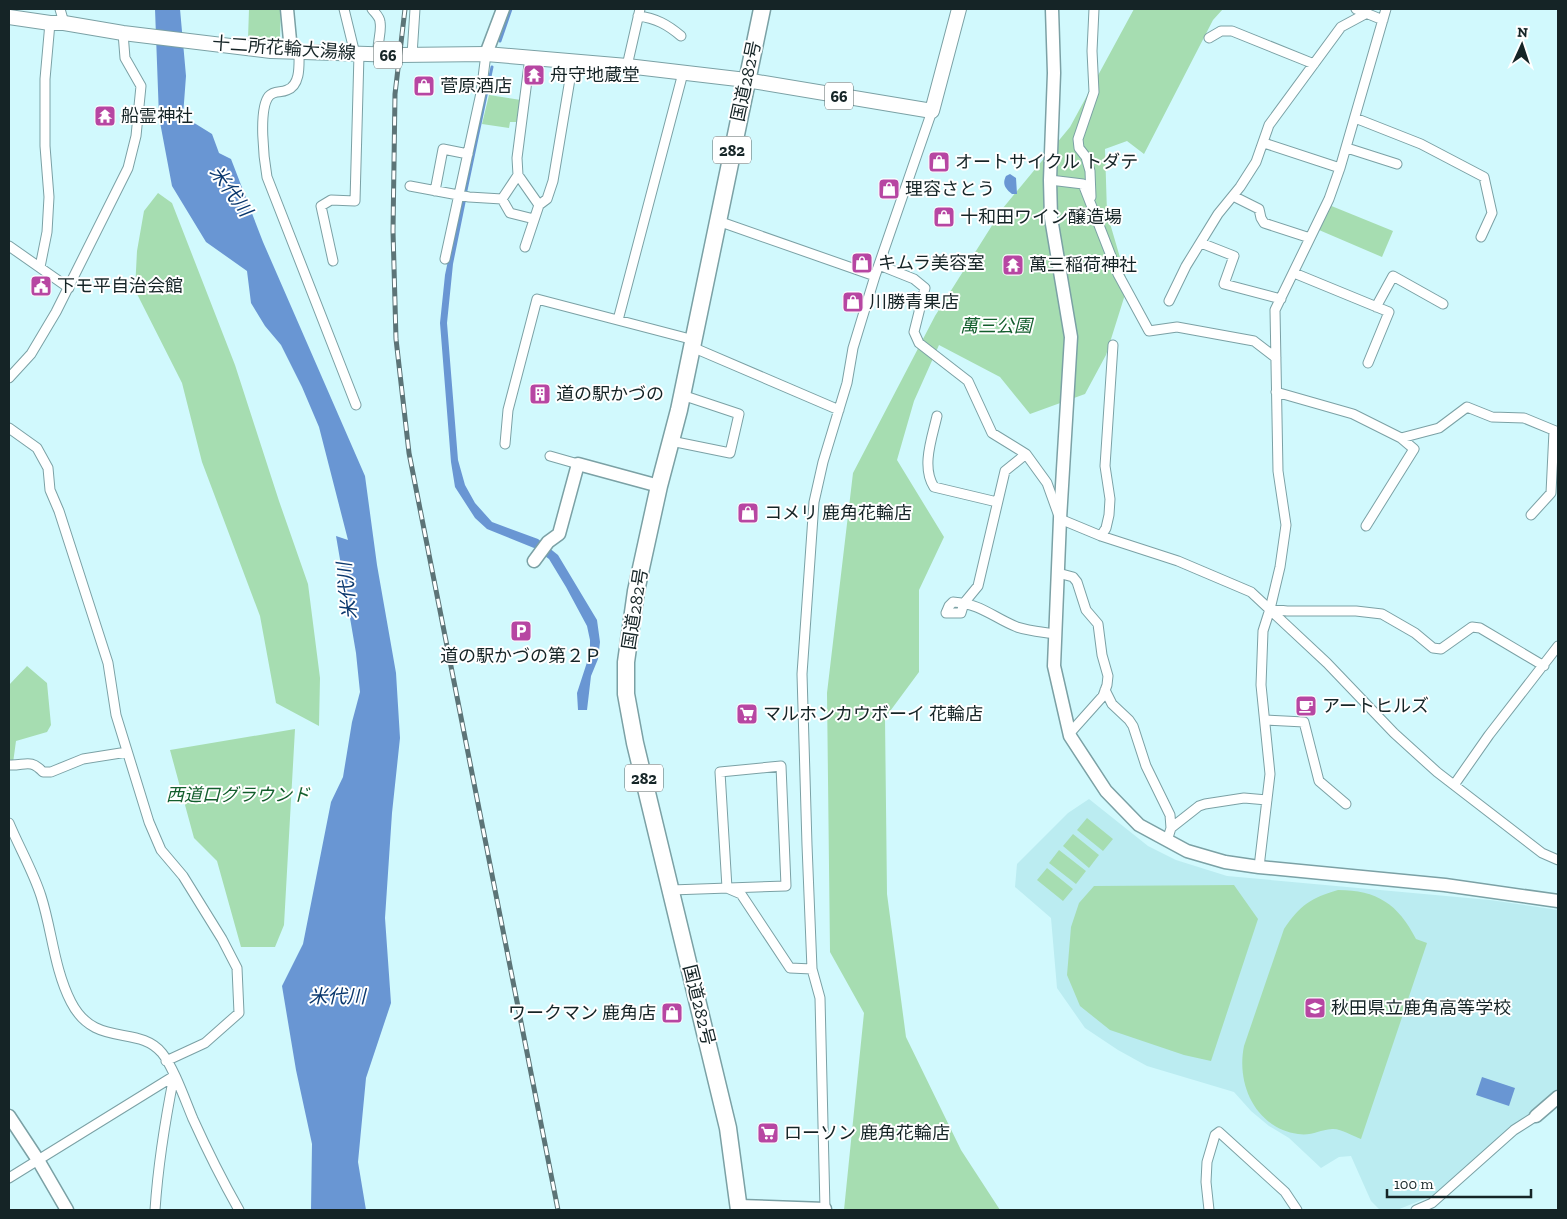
<svg xmlns="http://www.w3.org/2000/svg" width="1567" height="1219" viewBox="0 0 1567 1219" font-family="'Zilla Slab','Noto Sans JP',serif">
<style>
.built{fill:#bbecf1}
.green{fill:#a6ddb1}
.water{fill:#6996d3}
.lines{fill:none;stroke-linecap:round;stroke-linejoin:round}
.stream{stroke:#6996d3;stroke-width:3}
.street-casing{stroke:#7ba1a5;stroke-width:11}
.secondary-casing{stroke:#7ba1a5;stroke-width:15}
.primary-casing{stroke:#7ba1a5;stroke-width:16}
.highway-casing{stroke:#7ba1a5;stroke-width:19}
.street{stroke:#fff;stroke-width:9}
.secondary{stroke:#fff;stroke-width:12}
.primary{stroke:#fff;stroke-width:14}
.highway{stroke:#fff;stroke-width:16}
.rail-casing{stroke:#5c7477;stroke-width:5}
.rail{stroke:#fff;stroke-width:3;stroke-dasharray:9;stroke-linecap:butt}
.labels{text-anchor:middle;dominant-baseline:central;stroke-width:4;stroke-linejoin:round;paint-order:stroke}
.shield{fill:#fff;stroke:#5b6667;stroke-width:1}
.shield-label{font-size:16px;font-weight:bold;fill:#152426}
.street-label{font-size:18px;fill:#152426;stroke:#fff}
.poi-label{font-size:18px;fill:#152426;stroke:#fff;text-anchor:start}
.park-label{font-size:18px;font-style:italic;fill:#135e2d;stroke:#fff}
.water-label{font-size:19px;font-style:italic;fill:#09376d;stroke:#fff}
</style>
<rect width="100%" height="100%" fill="#d1f9fd"/>
<path class="built" d="M1089 799 1148 846 1176 860 1227 876 1490 900 1558 910V1091L1493 1143 1434 1195 1397 1210H1380L1371 1201 1351 1156 1339 1157 1321 1168 1289 1138 1269 1126 1251 1111 1234 1092 1147 1066 1118 1050 1085 1028 1057 988 1051 918 1015 887 1017 864 1068 813Z"/>
<path class="green" d="M249 9H281L280 37 275 43 248 39Z
M1134 9H1223L1213 20 1144 154 1127 141 1105 149 1107 213 1128 285 1106 355 1085 394 1030 414 1000 377 939 345 914 401 897 460 944 537 919 590V672L885 718 887 894 906 1037 961 1150 1000 1210H844L864 1013 830 952 827 693 853 473 935 316 1003 208 1070 127Z
M489 95 521 100 518 122H510L509 128 482 124Z
M158 193 172 203 235 365 279 501 308 584 320 678 319 726 276 703 260 616 202 462 182 383 135 290 137 251 144 211Z
M1329 205 1393 231 1382 257 1319 230Z
M27 666 47 683 51 725 47 732 16 741 13 763 9 762V685Z
M295 729 284 925 275 947H241L217 861 194 838 170 750Z
M1087 818 1113 839 1103 851 1077 830Z
M1073 834 1099 855 1089 868 1063 846Z
M1059 850 1086 871 1076 884 1049 863Z
M1047 868 1073 889 1063 901 1037 880Z
M1234 885 1258 919 1211 1061 1184 1055 1110 1030 1080 1006 1067 975 1071 927 1079 903 1094 886Z
M1338 890C1377 890 1398 904 1416 939L1427 943 1361 1139C1353 1136 1340 1128 1332 1129 1319 1130 1312 1136 1298 1134 1256 1128 1236 1085 1244 1046L1284 929C1300 905 1311 898 1338 890Z"/>
<path class="water" d="M155 9H180L186 76 183 116 212 134 219 153 231 159 263 242 365 476 377 565 396 673 400 738 392 813 385 918 391 1003 366 1078 358 1162 366 1210H311L312 1144 296 1070 282 986 303 944 331 802 343 777 352 722 360 692 356 653 336 536 348 540 319 427 302 387 281 345 265 326 251 303 247 271 206 242 172 186 159 117Z
M1010 174 1016 178 1017 194H1012C1005 188 1002 184 1006 176Z
M461 198 466 200 453 264 447 323 458 460 465 485 475 503 492 522 538 539 558 555 597 620 600 642 598 659 591 676 587 710H578L577 693 590 653V640L587 626 566 587 549 559 534 548 487 529 475 518 455 487 451 462 440 323 445 275Z
M1482 1077 1515 1088 1509 1106 1476 1095Z"/>
<g class="lines">
<path class="stream" d="M500 41 511 9
M465 195 492 67"/>
<g class="street-casing">
<path id="street" d="M60 9 64 23
M344 9 355 54
M372 9C375 13 380 17 380 22 382 31 377 43 378 54
M1356 9 1383 20
M638 16C656 18 668 25 681 36
M1209 38 1221 31H1232L1314 64
M299 52C299 64 301 85 287 90 281 93 274 90 269 96 258 109 264 160 267 177L356 405
M412 55 415 9
M530 57 517 158 518 175 539 205
M627 66 640 9
M1355 118 1421 144 1484 177 1492 213 1481 237
M1264 143 1340 168
M1347 148 1397 164
M1050 180 1083 184 1118 274 1149 331 1177 327 1254 341 1276 358
M410 186 469 197 502 199 518 175
M435 191 443 149 468 154
M1233 196 1259 209 1261 218 1264 223 1310 238
M1091 197 1090 171 1086 157 1079 148 1078 139 1094 92 1092 51 1094 9
M502 199 510 213 534 219
M718 221 875 276
M1201 243 1234 256 1224 284 1281 299
M9 246 69 288
M525 247 539 205 547 199 553 181 573 61
M445 259 481 93 486 54
M333 261 321 206 331 200 355 201 359 54
M879 265 914 279 925 288 914 332 919 343 968 381 992 433 1026 454 1047 483 1060 519 1101 536 1178 561 1251 592 1327 663 1394 733 1437 772 1542 853 1558 860
M40 267 47 232 49 197 45 146V79L50 23
M1294 273 1389 312 1368 363
M1169 301 1186 266 1218 214 1240 187 1256 162 1269 125 1341 27 1367 13
M1376 307 1393 276 1443 304
M618 320 683 73
M692 347 839 410
M9 378 31 354 56 312 128 168 136 136 141 86 125 58 123 33
M1276 392 1353 414 1401 438 1439 428 1467 407 1492 417 1524 418 1558 432
M937 416C932 438 921 467 934 487L997 502
M9 428 37 448 48 468 50 490 59 511 108 663 116 715 149 822 161 850 183 876 222 939 237 968 239 1013 205 1043 166 1061
M671 441 730 453 739 414 682 395
M505 444 508 410 537 299 694 340
M1026 454 1005 471 978 586 964 603 961 613H946L949 606 953 602C982 604 992 617 1017 627 1029 631 1043 632 1055 634
M550 456 578 464
M1531 515 1551 493 1554 431
M1366 526 1414 449 1401 438
M1101 536 1106 528 1109 515 1110 499 1105 466 1113 345
M1058 573 1073 577 1077 582 1086 610 1098 624 1102 655 1108 676 1107 685 1103 696 1069 734
M1270 609 1287 611H1356L1382 614 1415 633 1433 648 1441 649 1472 627 1480 628 1544 666
M1105 690 1112 704 1129 720 1133 726 1146 766 1170 815 1171 828 1167 841
M1265 720 1304 722 1319 781 1346 804
M9 765C25 766 30 758 43 772H51L83 759 127 752
M1454 785 1489 735 1558 646
M9 823C19 847 33 871 41 896 52 930 54 969 71 1002 95 1049 138 1024 162 1053 174 1068 185 1100 193 1119 207 1150 222 1180 239 1210
M1171 828 1199 806 1205 804 1244 798 1267 800
M1259 867 1270 774 1261 685 1263 631 1270 609 1280 567 1286 525 1278 471 1275 310 1329 199 1340 168 1386 9
M671 890C709 889 748 887 786 886L781 766 720 772 727 888 741 894 790 968 812 969
M9 1178 174 1076
M825 1209 820 998 812 969 807 845 802 674 814 502 823 462 847 383 853 348 875 276 932 111
M155 1210C158 1165 165 1121 174 1076
M1209 1210 1206 1182 1207 1162 1215 1135 1219 1132 1285 1192 1297 1210
M1416 1210 1432 1203 1514 1130 1536 1116"/>
</g>
<g class="secondary-casing">
<path id="secondary" d="M287 9 291 51
M1052 9 1054 73 1050 180 1051 218 1071 337 1060 519 1054 666 1070 736 1106 791 1139 825 1187 851 1225 862 1259 867 1445 885 1558 901
M486 54 503 9
M534 561 548 542 559 534 578 464 659 486
M9 1116 38 1160 67 1210
M1536 1116 1558 1097
M739 1206 825 1209V1210"/>
</g>
<g class="primary-casing">
<path id="primary" d="M9 17 50 23H64L123 33 271 51 400 55 486 54 627 66 746 80 932 111 959 9"/>
</g>
<g class="highway-casing">
<path id="highway" d="M739 1210 728 1128 635 743 626 694V662L636 591 659 486 679 410 762 9"/>
</g>
<use href="#street" class="street"/>
<use href="#secondary" class="secondary"/>
<use href="#primary" class="primary"/>
<use href="#highway" class="highway"/>
<g class="rail-casing">
<path id="rail" d="M405 9 395 94 393 231 396 339 409 453 558 1210"/>
</g>
<use href="#rail" class="rail"/>
</g>
<defs>
<g id="temple-square" transform="scale(1.125)"><rect x="-9" y="-9" width="18" height="18" rx="4" fill="#b746a2" stroke="#fff"/><path d="M0-6L5-2H3V0L6.5 2.5H4V6H1.5V3h-3V6H-4V2.5H-6.5L-3 0V-2H-5Z" fill="#fff"/></g>
<g id="shop-square" transform="scale(1.125)"><rect x="-9" y="-9" width="18" height="18" rx="4" fill="#b746a2" stroke="#fff"/><path d="M-5-2.5h2.3a2.7 3.5 0 0 1 5.4 0H5L5.5 6h-11ZM-1.5-2.5h3a1.5 2.3 0 0 0-3 0Z" fill="#fff"/></g>
<g id="civic-square" transform="scale(1.125)"><rect x="-9" y="-9" width="18" height="18" rx="4" fill="#b746a2" stroke="#fff"/><path d="M-.6-6.5H3V-4.5H.6V-3L4-1V1h2V6H-6V1h2V-1L-.6-3ZM-1.2 2.5V6h2.4V2.5Z" fill="#fff"/></g>
<g id="building-square" transform="scale(1.125)"><rect x="-9" y="-9" width="18" height="18" rx="4" fill="#b746a2" stroke="#fff"/><path d="M-4-6H4V6H1V3H-1V6H-4ZM-2.5-4.3h1.7v1.8h-1.7ZM.8-4.3h1.7v1.8H.8ZM-2.5-1h1.7V.8h-1.7ZM.8-1h1.7V.8H.8Z" fill="#fff"/></g>
<g id="parking-square" transform="scale(1.125)"><rect x="-9" y="-9" width="18" height="18" rx="4" fill="#b746a2" stroke="#fff"/><path d="M-3.5-5.5H1a3.5 3.5 0 0 1 0 7H-1V5.5H-3.5ZM-1-3.4V-.6H.8a1.4 1.4 0 0 0 0-2.8Z" fill="#fff"/></g>
<g id="cafe-square" transform="scale(1.125)"><rect x="-9" y="-9" width="18" height="18" rx="4" fill="#b746a2" stroke="#fff"/><path d="M-5.5-4.5H6V0H3Q3 3.5 0 3.5H-2.5Q-5.5 3.5-5.5 0ZM3-3.2v2h1.7v-2ZM-6 4.5H4V6H-6Z" fill="#fff"/></g>
<g id="supermarket-square" transform="scale(1.125)"><rect x="-9" y="-9" width="18" height="18" rx="4" fill="#b746a2" stroke="#fff"/><path d="M-6-5.5h2.5l.6 2H6L4.5 2H-2.5L-4.4-4H-6ZM-1.5 3.2a1.3 1.3 0 1 0 .1 0ZM3 3.2a1.3 1.3 0 1 0 .1 0Z" fill="#fff"/></g>
<g id="school-square" transform="scale(1.125)"><rect x="-9" y="-9" width="18" height="18" rx="4" fill="#b746a2" stroke="#fff"/><path d="M0-5L7-2L0 1L-7-2ZM-4 1L0 2.5L4 1V4Q0 6-4 4Z" fill="#fff"/></g>
</defs>
<g fill-rule="evenodd">
<use href="#temple-square" x="534" y="75"/>
<use href="#shop-square" x="424" y="86"/>
<use href="#temple-square" x="105" y="116"/>
<use href="#shop-square" x="939" y="162"/>
<use href="#shop-square" x="889" y="189"/>
<use href="#shop-square" x="944" y="217"/>
<use href="#shop-square" x="862" y="263"/>
<use href="#temple-square" x="1013" y="265"/>
<use href="#civic-square" x="41" y="286"/>
<use href="#shop-square" x="853" y="302"/>
<use href="#building-square" x="540" y="394"/>
<use href="#shop-square" x="748" y="513"/>
<use href="#parking-square" x="521" y="631"/>
<use href="#cafe-square" x="1306" y="706"/>
<use href="#supermarket-square" x="747" y="714"/>
<use href="#school-square" x="1315" y="1008"/>
<use href="#shop-square" x="672" y="1013"/>
<use href="#supermarket-square" x="768" y="1133"/>
</g>
<g class="labels">
<g class="shield">
<rect x="374" y="41.5" width="28" height="27" rx="4"/>
<rect x="825" y="82.5" width="28" height="27" rx="4"/>
<rect x="713" y="136.5" width="38" height="27" rx="4"/>
<rect x="625" y="764.5" width="38" height="27" rx="4"/>
</g>
<g class="shield-label">
<text x="388" y="55">66</text>
<text x="839" y="96">66</text>
<text x="732" y="150">282</text>
<text x="644" y="778">282</text>
</g>
<g class="street-label">
<text transform="translate(284 48) rotate(4)">十二所花輪大湯線</text>
<text transform="translate(746 81) rotate(-78)">国道282号</text>
<text transform="translate(635 609) rotate(-81)">国道282号</text>
<text transform="translate(699 1005) rotate(76)">国道282号</text>
</g>
<g class="poi-label">
<text x="550" y="75">舟守地蔵堂</text>
<text x="440" y="86">菅原酒店</text>
<text x="121" y="116">船霊神社</text>
<text x="955" y="162">オートサイクル トダテ</text>
<text x="905" y="189">理容さとう</text>
<text x="960" y="217">十和田ワイン醸造場</text>
<text x="878" y="263">キムラ美容室</text>
<text x="1029" y="265">萬三稲荷神社</text>
<text x="57" y="286">下モ平自治会館</text>
<text x="869" y="302">川勝青果店</text>
<text x="556" y="394">道の駅かづの</text>
<text x="764" y="513">コメリ 鹿角花輪店</text>
<text x="521" y="656" text-anchor="middle">道の駅かづの第２Ｐ</text>
<text x="1322" y="706">アートヒルズ</text>
<text x="763" y="714">マルホンカウボーイ 花輪店</text>
<text x="1331" y="1008">秋田県立鹿角高等学校</text>
<text x="656" y="1013" text-anchor="end">ワークマン 鹿角店</text>
<text x="784" y="1133">ローソン 鹿角花輪店</text>
</g>
<g class="park-label">
<text x="996" y="326">萬三公園</text>
<text x="238" y="795">西道口グラウンド</text>
</g>
<g class="water-label">
<text transform="translate(231 191) rotate(54)">米代川</text>
<text transform="translate(347 591) rotate(-96)">米代川</text>
<text x="337" y="996">米代川</text>
</g>
</g>
<rect width="1567" height="1219" fill="none" stroke="#152426" stroke-width="20"/>
<g transform="translate(1522 45) rotate(3)" stroke="#ffffff" stroke-width="4" paint-order="stroke">
<path d="M0-4L9 19L0 12L-9 19Z" fill="#152426"/>
<text y="-8" font-size="14" font-weight="bold" text-anchor="middle" fill="#152426">N</text>
</g>
<path d="M1387 1189v8h144v-8" fill="none" stroke="#152426" stroke-width="2.5"/>
<text x="1394" y="1189" font-size="15" fill="#152426" stroke="#ffffff" stroke-width="4" paint-order="stroke">100 m</text>
</svg>
